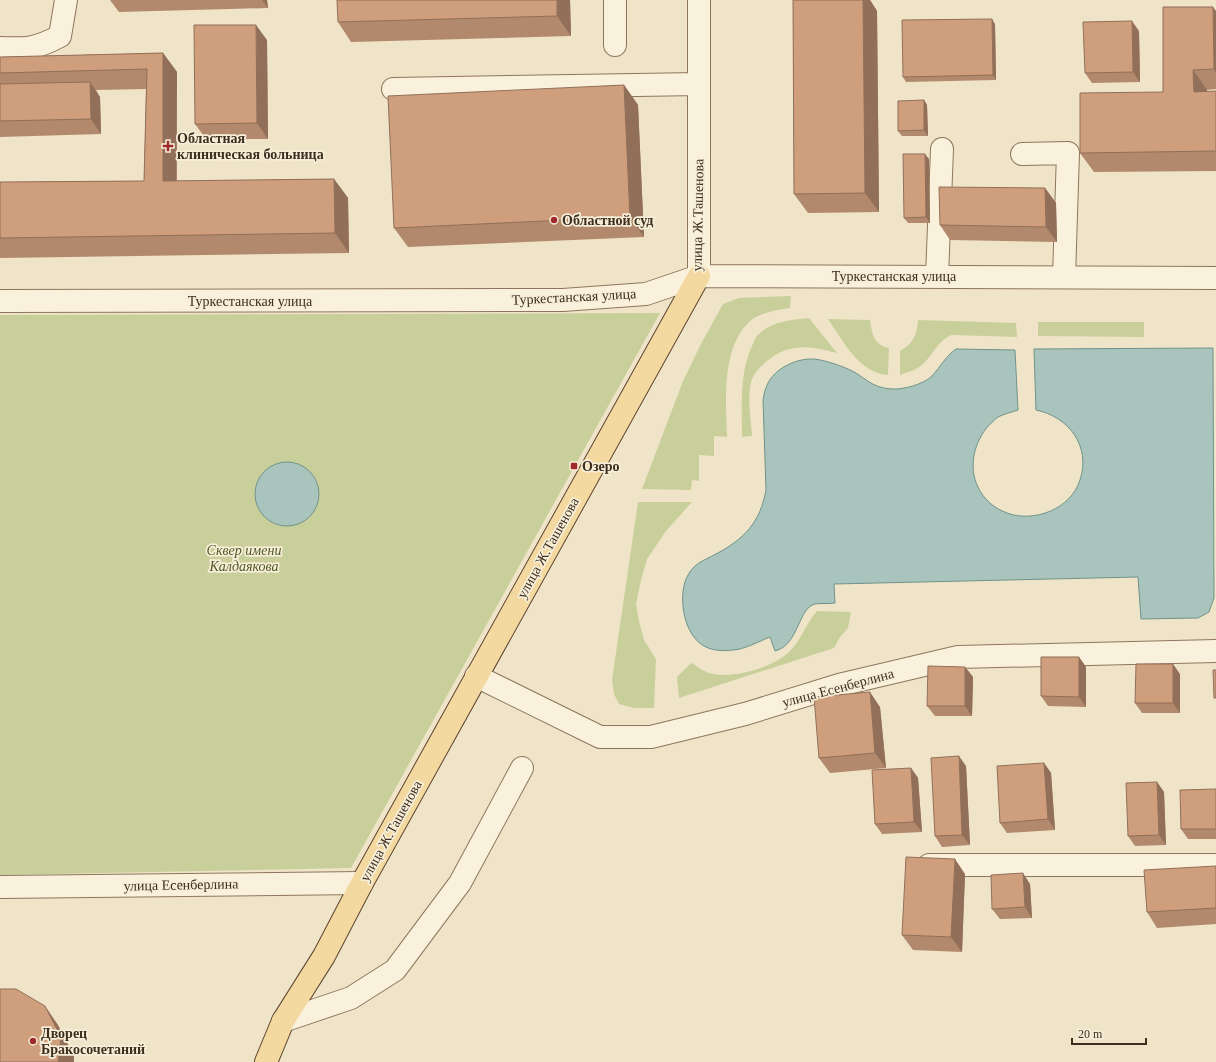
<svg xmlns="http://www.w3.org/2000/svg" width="1216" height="1062" viewBox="0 0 1216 1062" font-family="Georgia,serif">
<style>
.green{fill:#c9cf9b}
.water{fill:#a9c4bc;stroke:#6f938a}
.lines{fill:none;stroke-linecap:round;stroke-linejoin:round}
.minor-casing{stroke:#8d765c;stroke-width:24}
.major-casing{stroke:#5b4430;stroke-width:24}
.minor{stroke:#faf1dc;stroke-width:22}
.major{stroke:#f3d9a0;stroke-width:22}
.wall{fill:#b2896c}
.shaded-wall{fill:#916f58}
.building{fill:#cf9f7d;stroke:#916f58}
.poi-dot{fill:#9e2a2b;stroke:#f7eed8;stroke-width:1.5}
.labels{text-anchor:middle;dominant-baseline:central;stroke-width:3.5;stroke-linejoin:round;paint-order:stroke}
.poi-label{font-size:14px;font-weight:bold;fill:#3d2e20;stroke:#f7eed8;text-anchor:start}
.street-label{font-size:14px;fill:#3d2e20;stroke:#f7eed8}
.park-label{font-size:14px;font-style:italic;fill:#4d5a26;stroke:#f7eed8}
</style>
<rect width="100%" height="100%" fill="#f0e4c8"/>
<path class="green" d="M791 296 790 308C777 310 758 313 749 322 721 349 726 402 727 437L714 436V456L699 455V481L692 480 691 490 642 489 683 381 702 342 723 304 739 298Z
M660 313 351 868 0 875V315Z
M809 318 837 353C811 346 790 342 767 361 762 365 756 371 753 377 746 392 751 419 752 436L742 437C742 406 739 374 752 346 754 342 755 337 758 335 771 321 791 320 809 318Z
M828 319 870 320C872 334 874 345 889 348L888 375C859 373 843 341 828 319Z
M918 320 1016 323 1017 337 952 335C938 340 933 355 923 364 917 370 908 372 900 375V351C913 344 917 335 918 320Z
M1038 322H1144V337L1038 336Z
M638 502H692L666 531 647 559 641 580 636 604 639 621 644 640 656 659 654 708H634L619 704 614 694 612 680Z
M817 611 851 612 848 628 840 637 834 648 679 698 677 677 691 663C697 666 705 673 713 674 735 678 772 668 789 652 801 641 806 623 817 611Z"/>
<path class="water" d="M1213 348 1214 598 1209 612 1198 618 1141 619 1138 577 834 584 835 603C829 604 821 603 815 604 798 608 799 645 775 651L770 637C760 641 743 650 733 650 724 651 714 651 706 647 684 637 678 599 686 579 693 563 703 561 716 554 744 539 760 523 766 490L763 400C764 396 764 392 766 388 771 371 792 360 809 359 819 358 839 365 848 369 865 376 870 388 892 389 903 390 924 384 932 376 941 366 945 357 956 349L1015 350 1018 410C1012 412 1004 414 998 417 995 419 992 423 989 425 974 442 968 467 978 487 984 500 994 508 1007 513 1034 523 1071 509 1080 480 1091 446 1069 417 1036 410L1034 349Z
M255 494a32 32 0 1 1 64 0a32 32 0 1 1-64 0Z"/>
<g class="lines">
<g class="minor-casing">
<path id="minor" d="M615 0V45
M0 48C26 49 36 49 60 36L66 0
M393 89 699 84
M1022 154 1068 153 1064 277
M699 276V0
M937 277 942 149
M0 301 563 300 646 294 699 276 1216 278
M476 676 600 737H651L745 714 839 685 958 657 1216 651
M929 865H1216
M0 887 362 883
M283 1021 351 998 395 970 460 883 522 768"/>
</g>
<g class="major-casing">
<path id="major" d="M266 1062 283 1021 324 956 362 883 699 276"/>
</g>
<use href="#minor" class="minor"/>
<use href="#major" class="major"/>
</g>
<path class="wall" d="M110 0H267L268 8 119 12Z
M337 0H570L571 36 351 42 338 22Z
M793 0H870L877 11 879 212 808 213 794 194Z
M1216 11V89L1207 90V92L1216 91V171L1094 172 1080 153 1163 92Z
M995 24 996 80 906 82 903 77Z
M1139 31 1140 82 1092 83 1085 73Z
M267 40 268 139H206L195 124Z
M163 53 177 72V181L334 179 348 198 349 253 0 258V182L144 181 146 89 96 90 100 97 101 134 0 137V57Z
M624 85 638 105 644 237 408 247 394 228Z
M924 100 927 105 928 136H902L898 131Z
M929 159 930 223H908L904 218Z
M1045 188 1056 203 1057 242 950 240 940 225Z
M1079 657 1086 667V707L1048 706 1041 696Z
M965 667 973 677 972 716H935L927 706Z
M1180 674V713H1142L1135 703Z
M880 707 886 768 830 773 819 758Z
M1044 763 1051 773 1055 830 1007 833 1000 823Z
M966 766 970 845 942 847 935 836Z
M911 768 918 778 922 832 882 834 875 824Z
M1157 782 1164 792 1166 845 1135 846 1128 836Z
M1216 789V839H1188L1181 829Z
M1216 866V924L1157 928 1147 912Z
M965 874 962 952 913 950 902 935Z
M1030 884 1032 918 1000 919 992 909Z"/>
<path class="shaded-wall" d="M262 0H267L268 8Z
M557 0H570L571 36 557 16Z
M863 0H870L877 11 879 212 865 193Z
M1213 7 1216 11V73L1214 69Z
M992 19 995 24 996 80 993 75Z
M1132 21 1139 31 1140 82 1133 72Z
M256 25 267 40 268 139 257 123Z
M163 53 177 72 176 201 163 181Z
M1193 70 1207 90V111L1194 92Z
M90 82 100 97 101 134 91 119Z
M624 85 638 105 644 237 630 217Z
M924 100 927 105 928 136 924 130Z
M925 154 929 159 930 223 926 217Z
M334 179 348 198 349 253 335 233Z
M1045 188 1056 203 1057 242 1046 227Z
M1079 657 1086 667V707L1079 697Z
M1173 664 1180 674V713L1173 703Z
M965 667 973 677 972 716 965 706Z
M870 692 880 707 886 768 875 753Z
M959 756 966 766 970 845 962 835Z
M1044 763 1051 773 1055 830 1048 819Z
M911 768 918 778 922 832 914 822Z
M1157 782 1164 792 1166 845 1159 835Z
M955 859 965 874 962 952 951 937Z
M1023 873 1030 884 1032 918 1025 907Z
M45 1006 58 1025 74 1056V1062H58Z"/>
<path class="building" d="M337 0H557V16L338 22Z
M793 0H863L865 193 794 194Z
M1163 7H1213L1214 69 1193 70 1194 92 1216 91V151L1080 153V93L1163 92Z
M992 19 993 75 903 77 902 20Z
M1132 21 1133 72 1085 73 1083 22Z
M194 25H256L257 123 195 124Z
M163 53V181L334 179 335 233 0 238V182L144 181 147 69 0 73V57Z
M90 82 91 119 0 121V84Z
M624 85 630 217 394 228 388 96Z
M924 100V130L898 131V101Z
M903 154H925L926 217 904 218Z
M939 187 1045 188 1046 227 940 225Z
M1041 657H1079V697L1041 696Z
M1136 664H1173V703H1135Z
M928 666 965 667V706H927Z
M1213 670H1216V698H1214Z
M870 692 875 753 819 758 814 697Z
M959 756 962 835 935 836 931 758Z
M1044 763 1048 819 1000 823 997 766Z
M911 768 914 822 875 824 872 770Z
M1157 782 1159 835 1128 836 1126 783Z
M1216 789V829H1181L1180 790Z
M906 857 955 859 951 937 902 935Z
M1216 866V908L1147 912 1144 870Z
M1023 873 1025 907 992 909 991 875Z
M0 989H16L45 1006 61 1037 58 1062H0Z"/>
<g class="poi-dot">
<path d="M166 140h4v4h4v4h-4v4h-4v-4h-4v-4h4z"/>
<circle cx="554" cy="220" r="4"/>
<rect x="570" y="462" width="8" height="8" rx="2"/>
<circle cx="33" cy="1041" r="4"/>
</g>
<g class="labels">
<g class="poi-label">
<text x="177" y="138">Областная<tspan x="177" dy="16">клиническая больница</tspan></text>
<text x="562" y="220">Областной суд</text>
<text x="582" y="466">Озеро</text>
<text x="41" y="1033">Дворец<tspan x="41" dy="16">Бракосочетаний</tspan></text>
</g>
<g class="street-label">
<text transform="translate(698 215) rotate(-89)">улица Ж.Ташенова</text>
<text x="894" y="276">Туркестанская улица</text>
<text transform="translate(574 297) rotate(-3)">Туркестанская улица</text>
<text x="250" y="301">Туркестанская улица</text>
<text transform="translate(548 548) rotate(-61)">улица Ж.Ташенова</text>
<text transform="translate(838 688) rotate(-15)">улица Есенберлина</text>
<text transform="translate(391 831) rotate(-61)">улица Ж.Ташенова</text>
<text transform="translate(181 885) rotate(-1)">улица Есенберлина</text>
</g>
<g class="park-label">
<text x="244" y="550">Сквер имени<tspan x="244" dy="16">Калдаякова</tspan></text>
</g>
</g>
<path d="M1072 1038v6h74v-6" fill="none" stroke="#3d2e20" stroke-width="2"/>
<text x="1078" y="1038" font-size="12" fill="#3d2e20" stroke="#f7eed8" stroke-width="3" paint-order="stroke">20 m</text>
</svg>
